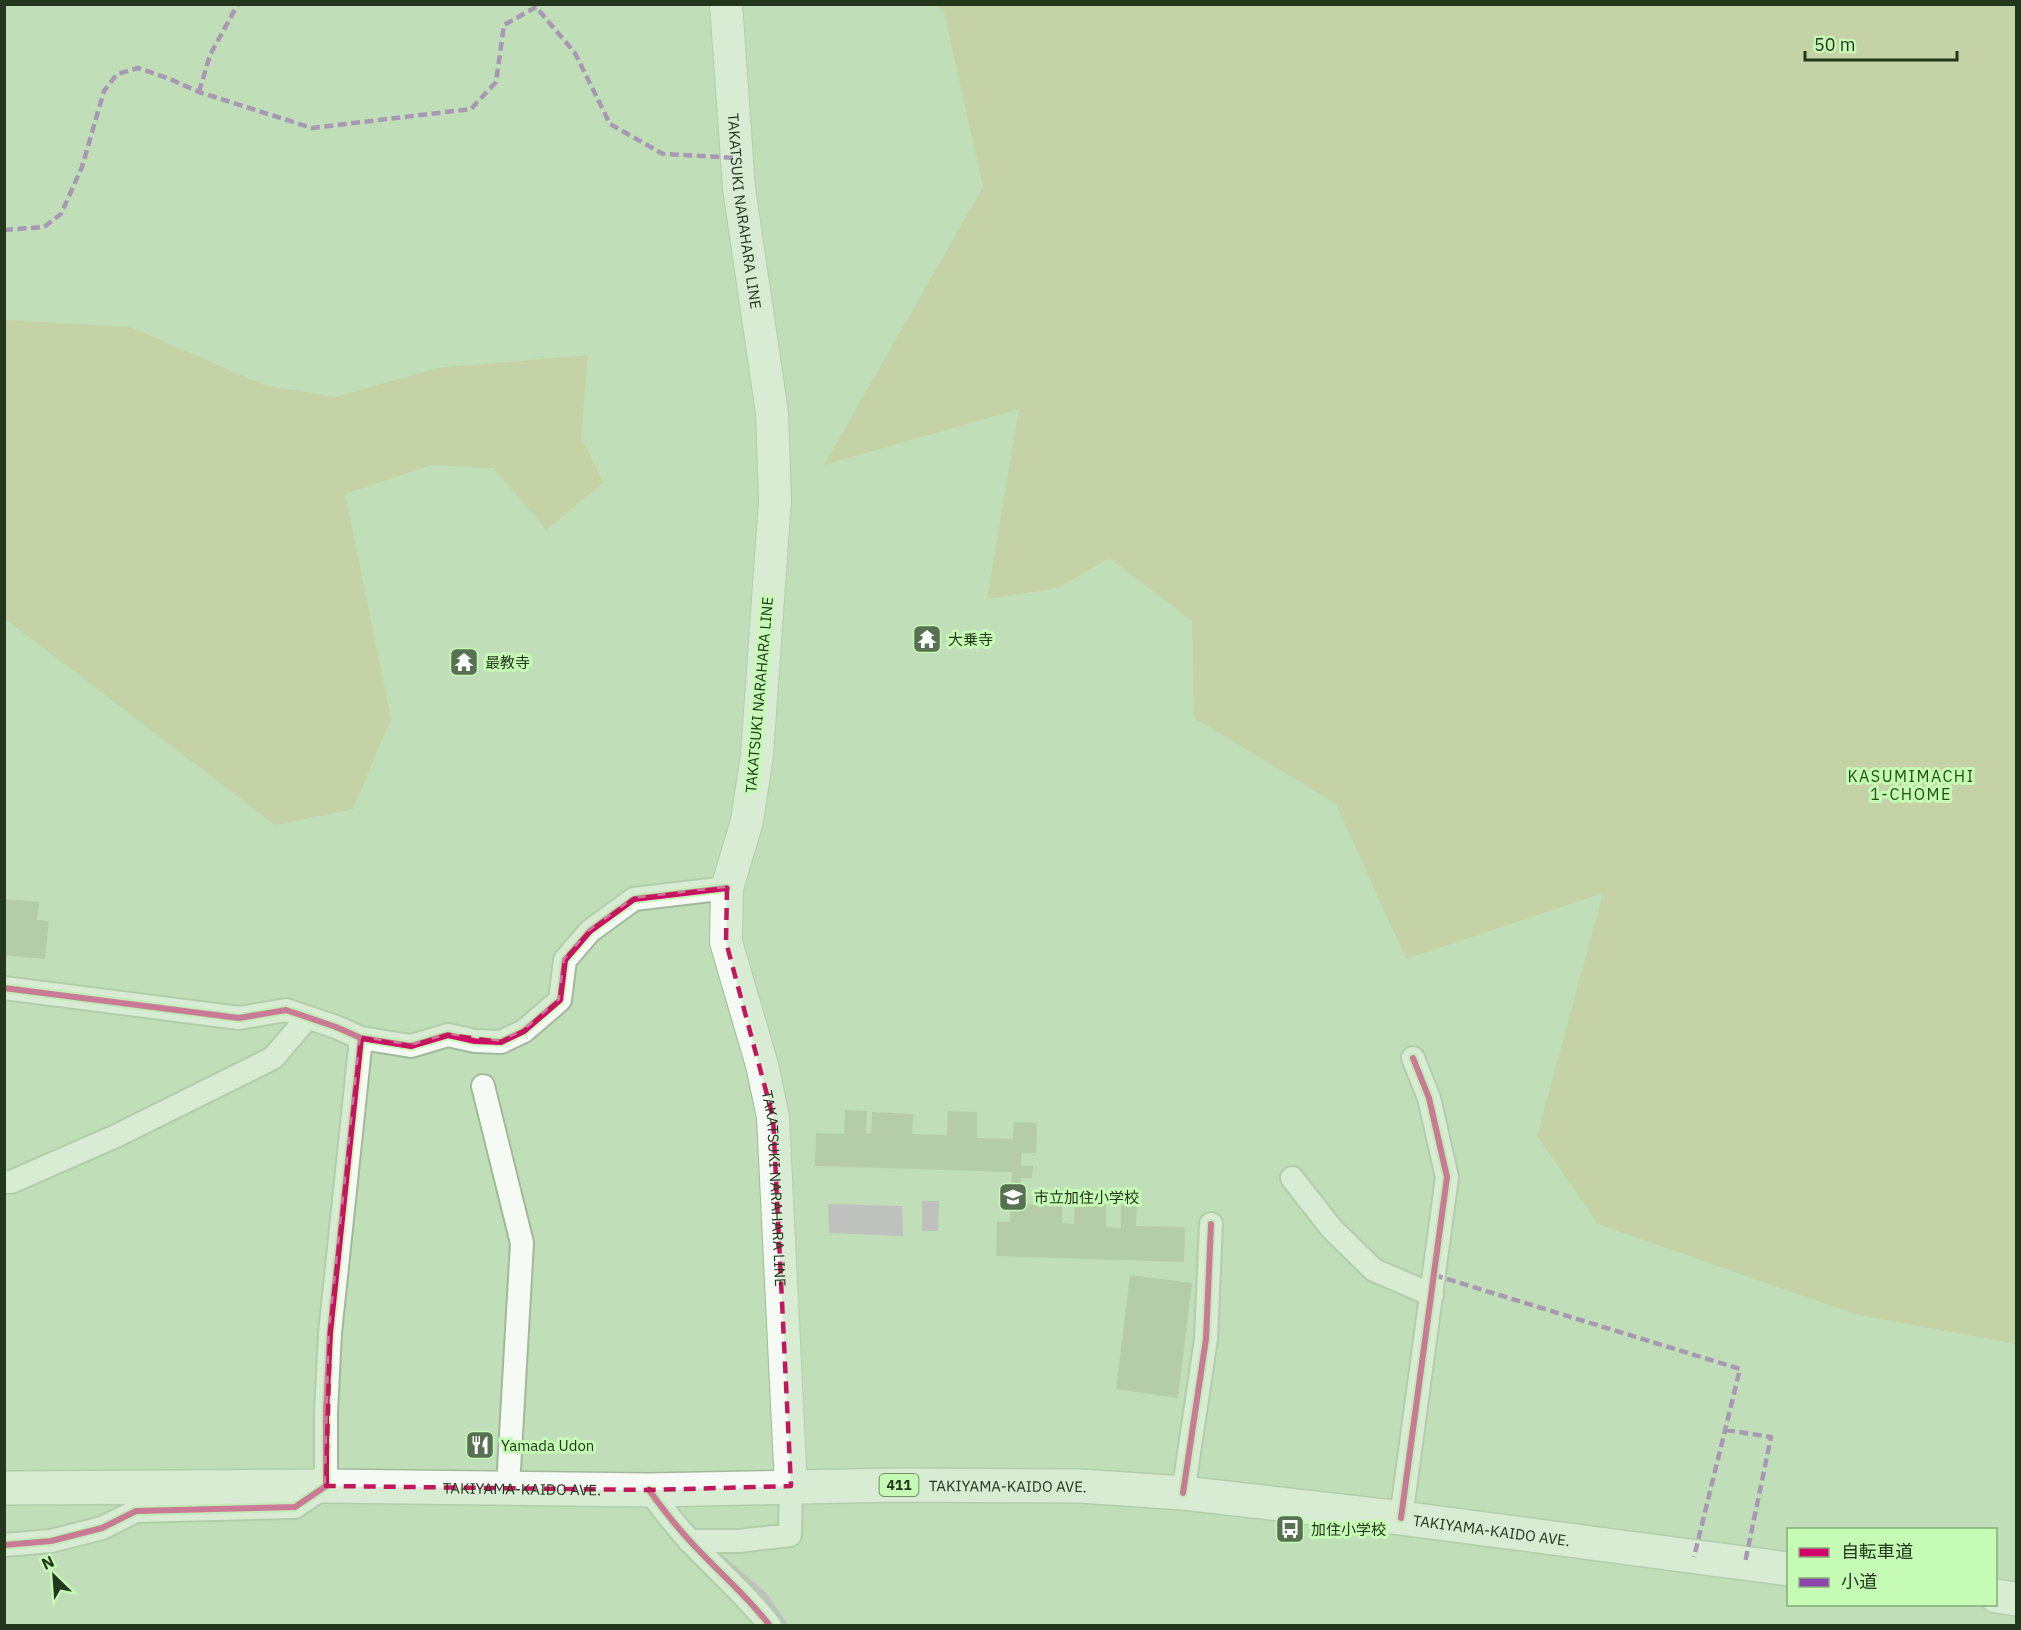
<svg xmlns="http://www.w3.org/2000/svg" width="2021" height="1630" viewBox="0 0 2021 1630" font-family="'IBM Plex Sans','Noto Sans JP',sans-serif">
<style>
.green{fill:#ccc48e}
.water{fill:#bd9ec6}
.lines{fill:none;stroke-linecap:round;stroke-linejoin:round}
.stream{stroke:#bd9ec6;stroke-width:6}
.building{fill:#a6b794}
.street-casing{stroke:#a1b99a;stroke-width:26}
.secondary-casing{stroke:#a1b99a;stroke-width:34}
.highway-casing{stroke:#a1b99a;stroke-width:36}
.street{stroke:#f6faf4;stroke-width:22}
.secondary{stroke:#f6faf4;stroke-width:32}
.highway{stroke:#f6faf4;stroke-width:33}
.quiet{stroke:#8e44ad;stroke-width:4.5;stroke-dasharray:9 4.5;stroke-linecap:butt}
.cycleway-casing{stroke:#c5fbb5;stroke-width:10}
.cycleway{stroke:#d6006c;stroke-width:6}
.marked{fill:none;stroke:#c2185b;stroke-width:4.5;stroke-dasharray:12 8;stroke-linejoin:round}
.labels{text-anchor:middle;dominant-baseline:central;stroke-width:6;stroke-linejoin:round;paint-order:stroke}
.shield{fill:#c5fbb5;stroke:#53724a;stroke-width:1.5}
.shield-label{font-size:14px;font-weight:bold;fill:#22371c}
.street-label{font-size:15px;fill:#22371c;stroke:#c5fbb5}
.poi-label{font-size:15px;fill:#22371c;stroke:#c5fbb5;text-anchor:start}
.neighbourhood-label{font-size:16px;letter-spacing:1.5px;fill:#20500e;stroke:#c5fbb5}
</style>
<rect width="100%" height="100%" fill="#c0deb8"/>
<path class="green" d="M934 5H2016V1344L1854 1314 1598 1224 1537 1136 1603 893 1406 959 1336 804 1194 718 1192 621 1109 558 1058 588 987 599 1019 409 824 465 983 187 944 12Z
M5 320 130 327 264 385 335 397 437 368 588 355 581 437 603 482 547 530 493 468 431 465 345 494 391 718 353 809 275 825 5 619Z"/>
<path class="water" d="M922 1201H939L938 1231H922Z
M828 1204 902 1206 903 1236 829 1233Z"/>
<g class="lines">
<path class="stream" d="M720 1557 764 1595 784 1624"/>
</g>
<path class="building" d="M4 899 39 902 37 920 49 921 45 959 4 955Z
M845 1110 867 1111 866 1133 871 1134 872 1112 913 1114 912 1134 947 1135 948 1111 977 1112V1138L1013 1139 1014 1122 1037 1123 1036 1153H1022L1021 1166H1033L1032 1178H1021L1020 1204 1062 1205V1223L1074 1224 1075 1199 1106 1200V1227L1121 1228V1205H1137L1136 1226 1185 1227 1184 1262 996 1256 997 1222H1010L1012 1172 815 1166 816 1133 844 1134Z
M1130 1275 1192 1283 1178 1398 1116 1389Z"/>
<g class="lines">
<g class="street-casing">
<path id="street" d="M4 988 239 1018 286 1010 336 1027 361 1038 411 1046 448 1035 475 1041 501 1042 524 1031 560 1000 565 960 590 931 634 899 727 888
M483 1086 522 1243 508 1487
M1292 1178 1332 1229 1374 1270 1432 1295
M4 1182H11L116 1136 273 1058 308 1017
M649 1490C662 1508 675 1525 690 1541 716 1570 747 1595 770 1626
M1183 1493 1206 1339 1211 1224
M1401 1518 1447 1177 1429 1098 1413 1058
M689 1541H738L790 1535 791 1486
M4 1545 51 1541 102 1528 136 1511 295 1507 326 1486V1412L330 1333 361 1038"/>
</g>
<g class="secondary-casing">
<g id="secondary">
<path id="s1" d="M726 4 739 188 772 413 775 500 757 755 747 821 727 888 726 942 762 1065 773 1117 791 1486"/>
</g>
</g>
<g class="highway-casing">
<g id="highway">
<path id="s2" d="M4 1488 326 1486 649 1490 899 1485 1080 1486 1183 1493 1401 1518 1788 1569"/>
<path d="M1996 1596 2016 1599"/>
</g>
</g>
<use href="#street" class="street"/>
<use href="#secondary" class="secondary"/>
<use href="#highway" class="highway"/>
<path class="quiet" d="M199 92 210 55 238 4
M4 230 44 227 61 214 82 167 104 91 117 74 138 68 170 79 199 92 312 128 471 109 496 82 504 25 536 7 575 53 610 124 663 154 737 158
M1434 1275 1740 1369 1694 1557
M1726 1430 1771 1437 1745 1563"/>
<g class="cycleway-casing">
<path id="cycleway" d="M4 988 239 1018 286 1010 336 1027 361 1038 411 1046 448 1035 475 1041 501 1042 524 1031 560 1000 565 960 590 931 634 899 727 888
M649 1490C662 1508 675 1525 690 1541 716 1570 747 1595 770 1626
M1183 1493 1206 1339 1211 1224
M1401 1518 1447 1177 1429 1098 1413 1058
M4 1545 51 1541 102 1528 136 1511 295 1507 326 1486V1412L330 1333 361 1038"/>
</g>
<use href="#cycleway" class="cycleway"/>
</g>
<path d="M0 0H2021V1630H0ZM727 888 726 942 773 1117 791 1486 649 1490 326 1486 330 1333 361 1038 411 1046 448 1035 501 1042 524 1031 560 1000 565 960 590 931 634 899Z" fill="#c0deb8" fill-opacity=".55" fill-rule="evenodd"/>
<path class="marked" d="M727 888 726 942 773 1117 791 1486 649 1490 326 1486 330 1333 361 1038 411 1046 448 1035 501 1042 524 1031 560 1000 565 960 590 931 634 899Z"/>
<defs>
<g id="temple-square" transform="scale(1.5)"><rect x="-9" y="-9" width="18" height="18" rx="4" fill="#597153" stroke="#c5fbb5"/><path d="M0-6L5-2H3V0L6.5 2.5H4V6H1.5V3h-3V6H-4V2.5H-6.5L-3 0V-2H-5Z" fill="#fff"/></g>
<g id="school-square" transform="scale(1.5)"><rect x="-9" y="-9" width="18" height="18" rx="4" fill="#597153" stroke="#c5fbb5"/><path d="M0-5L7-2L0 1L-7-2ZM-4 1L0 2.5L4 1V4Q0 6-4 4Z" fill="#fff"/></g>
<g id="restaurant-square" transform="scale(1.5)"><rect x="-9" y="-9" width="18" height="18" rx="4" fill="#597153" stroke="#c5fbb5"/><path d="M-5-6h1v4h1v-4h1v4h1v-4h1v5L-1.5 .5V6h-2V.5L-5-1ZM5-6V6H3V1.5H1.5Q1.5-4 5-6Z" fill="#fff"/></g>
<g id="bus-square" transform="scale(1.5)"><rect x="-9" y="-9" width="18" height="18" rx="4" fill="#597153" stroke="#c5fbb5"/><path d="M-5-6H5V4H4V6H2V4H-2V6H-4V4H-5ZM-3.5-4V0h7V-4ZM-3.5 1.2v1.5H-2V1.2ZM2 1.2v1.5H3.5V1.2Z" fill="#fff"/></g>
</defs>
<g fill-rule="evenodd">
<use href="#temple-square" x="927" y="639"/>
<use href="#temple-square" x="464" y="662"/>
<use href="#school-square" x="1013" y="1197"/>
<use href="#restaurant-square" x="480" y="1445"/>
<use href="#bus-square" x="1290" y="1529"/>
</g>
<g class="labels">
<rect class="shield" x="879.5" y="1474" width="39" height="22" rx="4.5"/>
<g class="shield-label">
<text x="899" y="1485">411</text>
</g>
<g class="street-label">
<text stroke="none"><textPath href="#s1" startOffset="208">TAKATSUKI NARAHARA LINE</textPath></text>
<text transform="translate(759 695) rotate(-85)">TAKATSUKI NARAHARA LINE</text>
<text stroke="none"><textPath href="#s1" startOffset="1198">TAKATSUKI NARAHARA LINE</textPath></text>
<text stroke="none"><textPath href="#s2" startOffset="1004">TAKIYAMA-KAIDO AVE.</textPath></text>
<text stroke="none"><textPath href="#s2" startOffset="518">TAKIYAMA-KAIDO AVE.</textPath></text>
<text stroke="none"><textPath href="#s2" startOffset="1490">TAKIYAMA-KAIDO AVE.</textPath></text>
</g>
<g class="poi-label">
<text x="948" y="639">大乗寺</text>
<text x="485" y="662">最教寺</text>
<text x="1034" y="1197">市立加住小学校</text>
<text x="501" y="1445">Yamada Udon</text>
<text x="1311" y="1529">加住小学校</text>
</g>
<g class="neighbourhood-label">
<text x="1911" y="776">KASUMIMACHI<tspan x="1911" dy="18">1-CHOME</tspan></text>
</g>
</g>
<rect width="2021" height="1630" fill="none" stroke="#22371c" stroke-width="12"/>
<rect x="1787" y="1528" width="210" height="78" fill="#c5fbb5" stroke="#84ad78" stroke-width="1.5"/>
<rect x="1799" y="1548" width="30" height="9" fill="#d6006c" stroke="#84ad78" stroke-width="1.5"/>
<text x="1841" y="1558" font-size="18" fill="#22371c">自転車道</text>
<rect x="1799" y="1578" width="30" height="9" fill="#8e44ad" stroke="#84ad78" stroke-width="1.5"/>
<text x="1841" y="1588" font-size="18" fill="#22371c">小道</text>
<g transform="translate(54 1576) rotate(335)" stroke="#c5fbb5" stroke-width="4.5" paint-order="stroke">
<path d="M0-4.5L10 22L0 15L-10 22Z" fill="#22371c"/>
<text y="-9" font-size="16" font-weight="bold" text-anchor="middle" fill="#22371c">N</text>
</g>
<path d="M1805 51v9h152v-9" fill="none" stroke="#22371c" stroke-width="3"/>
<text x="1814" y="51" font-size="18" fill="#22371c" stroke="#c5fbb5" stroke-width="4.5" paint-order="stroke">50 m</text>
</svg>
